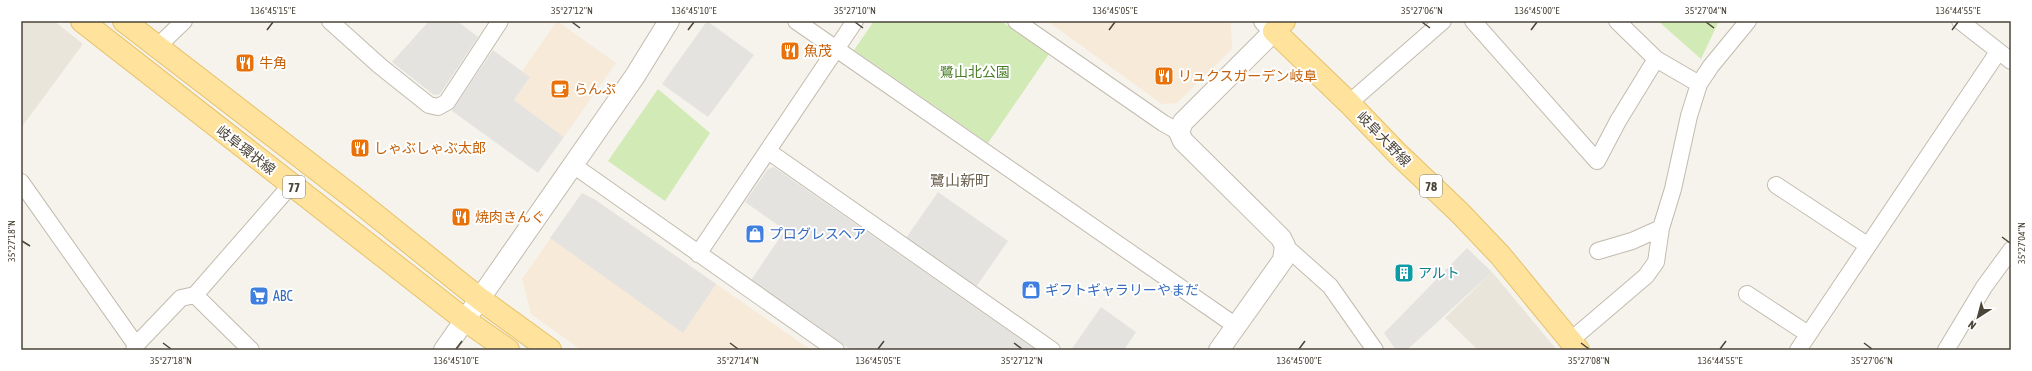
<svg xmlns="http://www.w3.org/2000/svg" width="2032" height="371" viewBox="0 0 2032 371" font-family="'Asap Condensed','Noto Sans JP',sans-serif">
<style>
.residential{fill:#eae5da}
.commercial{fill:#f7ead8}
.green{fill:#d2eab5}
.parking{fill:#e5e3e0}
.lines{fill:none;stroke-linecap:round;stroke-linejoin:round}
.minor-casing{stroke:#c2bbae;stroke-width:18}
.tertiary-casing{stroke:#c2bbae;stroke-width:22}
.primary-casing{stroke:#e6c16a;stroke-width:24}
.minor{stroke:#fff;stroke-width:16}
.tertiary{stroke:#fff;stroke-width:20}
.primary{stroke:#ffe39c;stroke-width:22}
.ticks{fill:none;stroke:#4b4439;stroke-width:1.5}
.labels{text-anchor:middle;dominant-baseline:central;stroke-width:4;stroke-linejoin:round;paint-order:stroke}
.shield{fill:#fff;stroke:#817c74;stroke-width:1}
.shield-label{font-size:13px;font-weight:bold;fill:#4b4439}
.food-label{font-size:14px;fill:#c56008;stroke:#fff;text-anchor:start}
.park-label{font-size:14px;fill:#4a7f2a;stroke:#fff}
.street-label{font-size:14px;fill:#4b4439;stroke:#fff}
.shop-label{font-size:14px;fill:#366cbe;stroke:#fff;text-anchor:start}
.culture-label{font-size:14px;fill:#0d838f;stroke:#fff;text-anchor:start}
.neighbourhood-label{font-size:15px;fill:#6e6250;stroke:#fff}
.neatline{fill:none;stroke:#4b4439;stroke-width:1.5}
.ticks-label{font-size:10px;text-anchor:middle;fill:#4b4439}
</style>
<rect width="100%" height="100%" fill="#f6f3ec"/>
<path class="residential" d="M21 21H54L83 44 21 128Z
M1492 272 1557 350H1478L1445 318Z"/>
<path class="commercial" d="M557 21 616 63 564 137 514 100 530 77 522 71Z
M1047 21H1231L1232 49 1177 103 1162 104Z
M582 193 594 199 811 350H581L531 314 522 279Z"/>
<path class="green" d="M874 21H1001L1049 54 988 143 854 50Z
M1658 21H1719L1701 59Z
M658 89 710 133 665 201 608 161Z"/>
<path class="parking" d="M429 21H457L478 37 440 94 434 95 392 62Z
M707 21 754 55 708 117 662 84Z
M493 50 530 77 514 100 564 137 538 173 452 111Z
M774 167 1036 350H851L751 280 785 230 745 202 768 169Z
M938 192 1008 241 976 287 906 238Z
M582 193 594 199 716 284 683 333 550 238Z
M1467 248 1492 272 1407 350H1396L1384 333Z
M1101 307 1136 332 1124 350H1071Z"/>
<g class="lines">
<g class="minor-casing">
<path id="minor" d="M330 21 380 66 429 105 438 107 447 102 500 21
M796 21 1236 326
M1016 21 1163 123 1179 132
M1473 21 1597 161 1618 121 1656 59
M1617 21 1656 59 1699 84
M1960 21 2011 61
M157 47 184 21
M1349 103 1443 21
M768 151 1052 350
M573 165 836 350
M21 182 136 345
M1776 185 1867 245
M1285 246 1330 286 1375 350
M1598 251 1632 241 1661 228
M698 254 855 21
M1747 294 1808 334
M195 295 251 350
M1571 340 1646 276 1656 262 1661 228 1673 189 1689 116 1699 84 1711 66 1748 21
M134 350 136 345 181 298 195 295 291 185
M1798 350 1998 52
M1946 350 1984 287 2011 250"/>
</g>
<g class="tertiary-casing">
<path id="tertiary" d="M444 350 635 76 669 21
M1219 350 1283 260 1285 246 1281 238 1183 141 1179 132 1183 122 1274 31 1264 21"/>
</g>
<g class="primary-casing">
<path id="primary" d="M82 21 465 320 508 350
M124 21 354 198 480 299 550 350
M1284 21 1274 31 1349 103 1398 154 1460 213 1500 255 1578 350"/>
</g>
<use href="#minor" class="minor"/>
<use href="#tertiary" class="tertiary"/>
<use href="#primary" class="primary"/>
</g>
<path class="ticks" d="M572 22 580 28M855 22 863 28M1422 22 1430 28M1706 22 1714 28M267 30 273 22M688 30 694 22M1109 30 1115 22M1531 30 1537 22M1952 30 1958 22M2002 237 2010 243M22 241 30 246M163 343 171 349M730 343 738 349M1014 343 1022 349M1581 343 1589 349M1864 343 1872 349M456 349 462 341M878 349 884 341M1299 349 1305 341M1720 349 1726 341"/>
<defs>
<g id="restaurant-square" transform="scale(1)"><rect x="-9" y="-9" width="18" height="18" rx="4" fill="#e8710a" stroke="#fff"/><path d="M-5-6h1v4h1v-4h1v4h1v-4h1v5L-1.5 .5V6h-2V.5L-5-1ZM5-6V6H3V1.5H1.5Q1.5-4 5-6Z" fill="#fff"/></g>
<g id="cafe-square" transform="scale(1)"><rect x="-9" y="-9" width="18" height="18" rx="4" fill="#e8710a" stroke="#fff"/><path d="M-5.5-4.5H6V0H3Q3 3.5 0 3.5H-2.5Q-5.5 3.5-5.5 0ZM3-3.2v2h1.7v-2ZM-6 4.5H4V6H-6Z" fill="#fff"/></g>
<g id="shop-square" transform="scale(1)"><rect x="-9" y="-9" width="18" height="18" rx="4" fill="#3f7fe0" stroke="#fff"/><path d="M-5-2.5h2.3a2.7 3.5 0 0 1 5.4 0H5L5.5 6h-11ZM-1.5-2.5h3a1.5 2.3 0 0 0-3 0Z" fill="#fff"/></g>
<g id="building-square" transform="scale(1)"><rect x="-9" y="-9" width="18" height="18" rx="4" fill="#0f9aa8" stroke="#fff"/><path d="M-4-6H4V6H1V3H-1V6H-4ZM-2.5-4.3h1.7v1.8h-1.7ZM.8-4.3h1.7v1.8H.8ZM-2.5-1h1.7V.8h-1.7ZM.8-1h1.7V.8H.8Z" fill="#fff"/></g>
<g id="supermarket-square" transform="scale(1)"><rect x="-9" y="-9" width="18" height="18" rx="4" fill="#3f7fe0" stroke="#fff"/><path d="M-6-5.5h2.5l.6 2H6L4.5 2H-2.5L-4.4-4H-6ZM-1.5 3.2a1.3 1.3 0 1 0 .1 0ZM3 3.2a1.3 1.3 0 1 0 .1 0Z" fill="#fff"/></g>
</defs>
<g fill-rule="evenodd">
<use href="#restaurant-square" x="790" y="51"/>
<use href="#restaurant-square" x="245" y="63"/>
<use href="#restaurant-square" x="1164" y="76"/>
<use href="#cafe-square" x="560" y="89"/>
<use href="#restaurant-square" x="360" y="148"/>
<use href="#restaurant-square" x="461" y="217"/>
<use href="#shop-square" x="755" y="234"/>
<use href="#building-square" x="1404" y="273"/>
<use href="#shop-square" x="1031" y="290"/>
<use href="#supermarket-square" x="259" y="296"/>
</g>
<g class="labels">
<g class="shield">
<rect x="1420" y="175" width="22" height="22" rx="3"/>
<rect x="283" y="176" width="22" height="22" rx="3"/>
</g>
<g class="shield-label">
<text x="1431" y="186">78</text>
<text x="294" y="187">77</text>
</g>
<g class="food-label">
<text x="804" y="51">魚茂</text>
<text x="259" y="63">牛角</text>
<text x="1178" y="76">リュクスガーデン岐阜</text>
<text x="574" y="89">らんぷ</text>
<text x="374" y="148">しゃぶしゃぶ太郎</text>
<text x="475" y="217">焼肉きんぐ</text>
</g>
<g class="park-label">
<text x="975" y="72">鷺山北公園</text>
</g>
<g class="street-label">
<text transform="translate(1384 139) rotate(46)">岐阜大野線</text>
<text transform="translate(246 150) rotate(38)">岐阜環状線</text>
</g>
<g class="shop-label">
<text x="769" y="234">プログレスヘア</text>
<text x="1045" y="290">ギフトギャラリーやまだ</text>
<text x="273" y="296">ABC</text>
</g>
<g class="culture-label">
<text x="1418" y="273">アルト</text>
</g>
<g class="neighbourhood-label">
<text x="960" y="180">鷺山新町</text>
</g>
</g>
<rect width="2032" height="371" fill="none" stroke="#ffffff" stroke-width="44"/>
<g transform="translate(1978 317) rotate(216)" stroke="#ffffff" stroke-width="3" paint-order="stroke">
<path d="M0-3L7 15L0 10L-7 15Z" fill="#4b4439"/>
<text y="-6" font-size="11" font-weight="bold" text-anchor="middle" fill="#4b4439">N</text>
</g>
<rect x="22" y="22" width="1988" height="327" class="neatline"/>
<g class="ticks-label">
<text x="273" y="14">136°45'15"E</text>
<text x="572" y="14">35°27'12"N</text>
<text x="694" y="14">136°45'10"E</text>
<text x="855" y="14">35°27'10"N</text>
<text x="1115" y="14">136°45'05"E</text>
<text x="1422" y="14">35°27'06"N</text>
<text x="1537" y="14">136°45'00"E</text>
<text x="1706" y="14">35°27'04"N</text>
<text x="1958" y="14">136°44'55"E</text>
<text transform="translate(11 241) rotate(-90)" y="4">35°27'18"N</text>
<text transform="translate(2021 243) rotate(-90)" y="4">35°27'04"N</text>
<text x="171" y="364">35°27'18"N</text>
<text x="456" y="364">136°45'10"E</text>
<text x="738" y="364">35°27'14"N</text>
<text x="878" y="364">136°45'05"E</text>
<text x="1022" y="364">35°27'12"N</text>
<text x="1299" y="364">136°45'00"E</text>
<text x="1589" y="364">35°27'08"N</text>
<text x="1720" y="364">136°44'55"E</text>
<text x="1872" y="364">35°27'06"N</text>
</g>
</svg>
